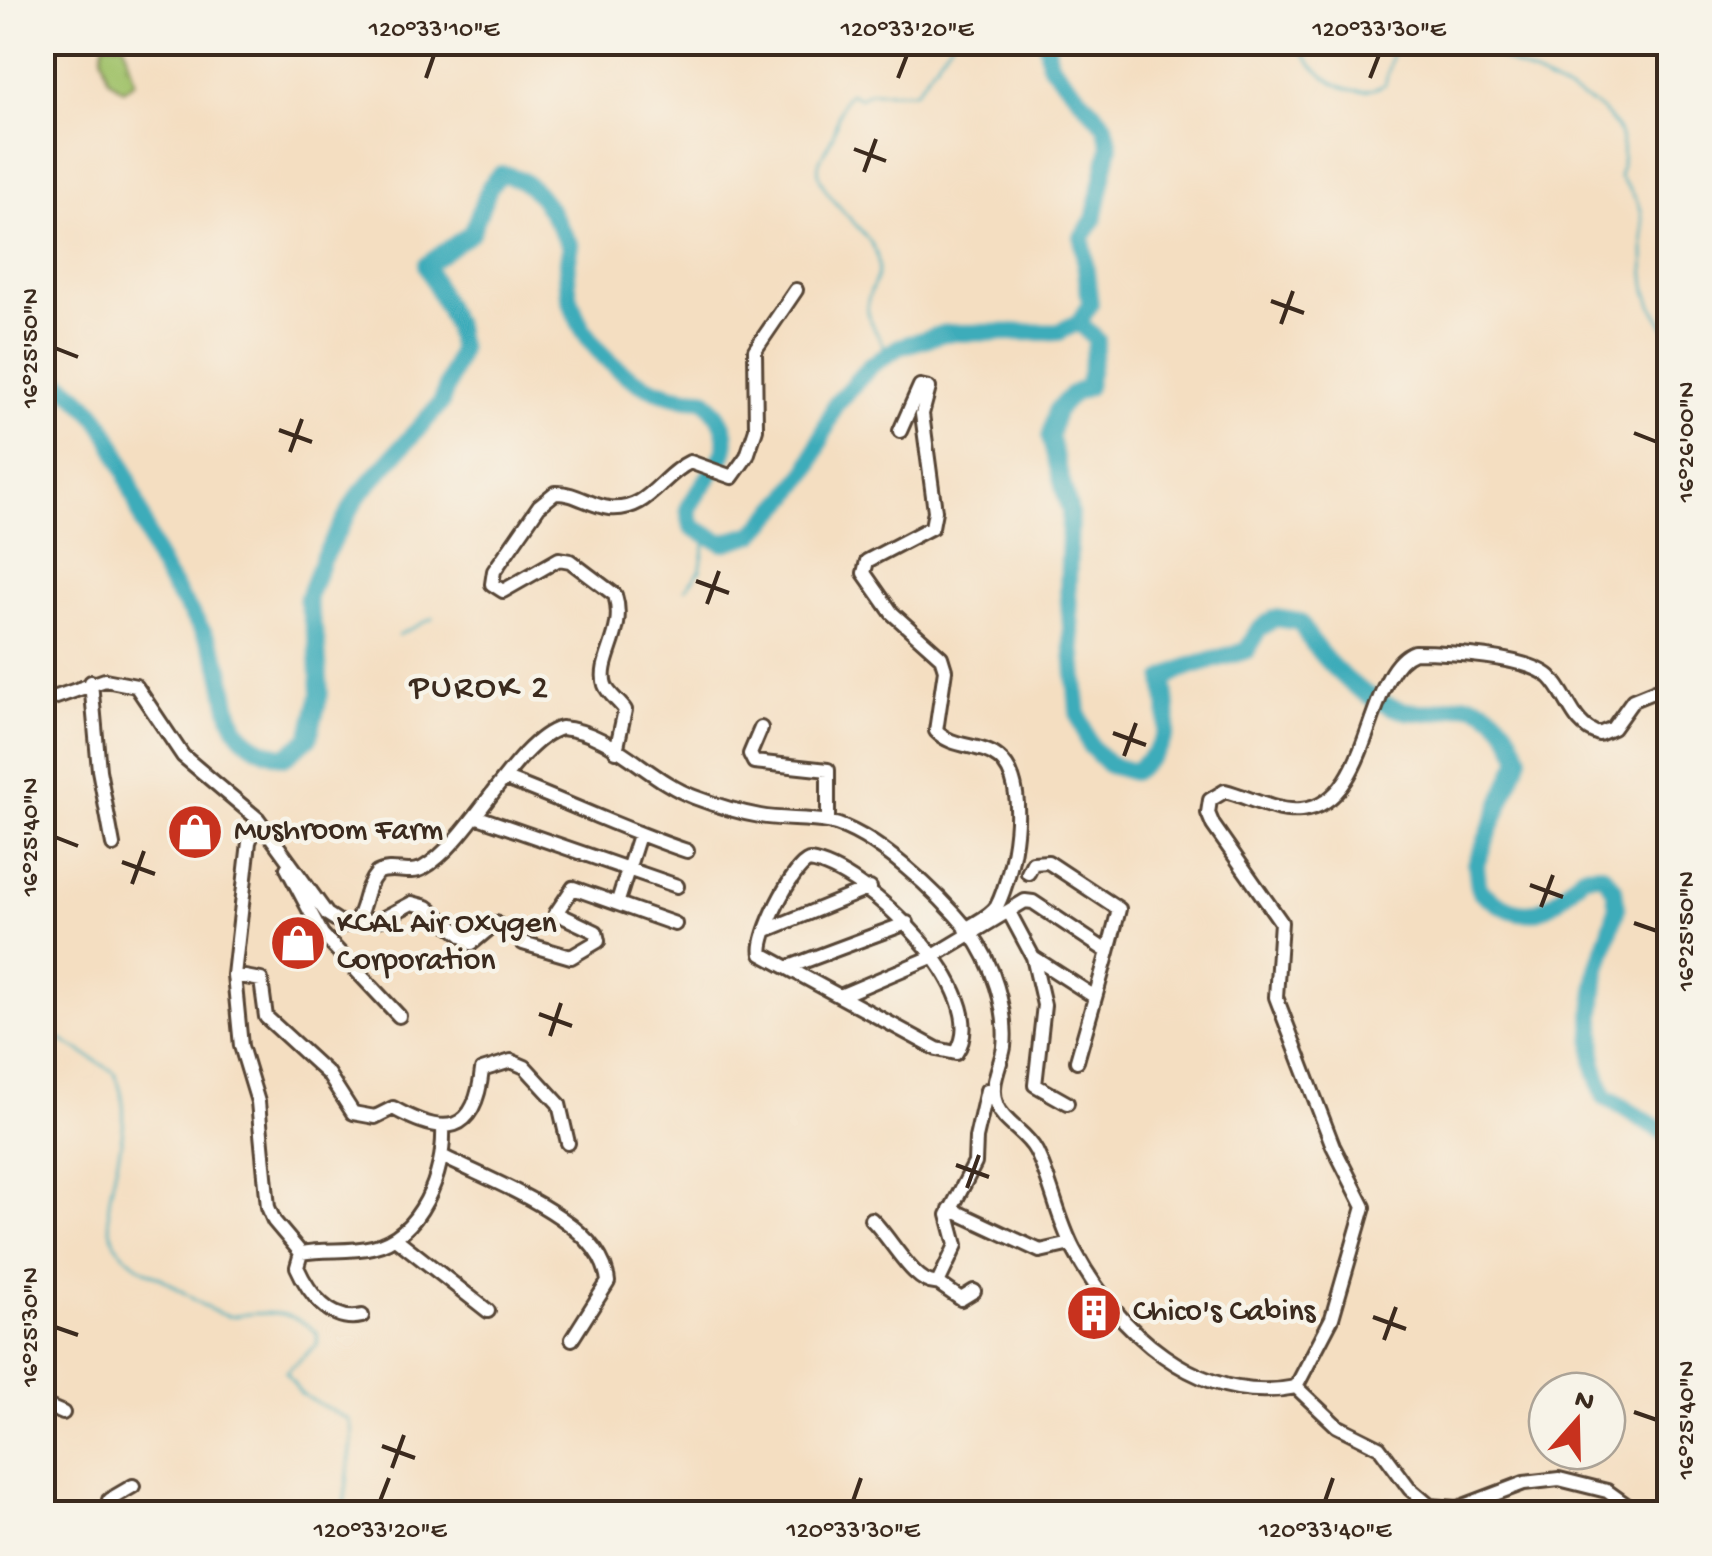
<svg xmlns="http://www.w3.org/2000/svg" width="1712" height="1556" viewBox="0 0 1712 1556" font-family="'Gochi Hand',sans-serif">
<style>
.grass{fill:url(#grass-tufts);stroke:#6e7644;stroke-width:2.5}
.lines{fill:none;stroke-linecap:round;stroke-linejoin:round}
.stream{stroke:#3cacba;stroke-width:2.5}
.river{stroke:#3cacba;stroke-width:18}
.minor-casing{stroke:#574536;stroke-width:18}
.minor{stroke:#fff;stroke-width:12}
.ticks{fill:none;stroke:#3b2a1e;stroke-width:4}
.labels{text-anchor:middle;dominant-baseline:central;stroke-width:9;stroke-linejoin:round;paint-order:stroke}
.poi-label{font-size:32px;fill:#3b2a1e;stroke:#f7f3e8;text-anchor:start}
.neighbourhood-label{font-size:35px;letter-spacing:2.5px;fill:#3b2a1e;stroke:#f7f3e8}
.neatline{fill:none;stroke:#3b2a1e;stroke-width:4}
.ticks-label{font-size:25px;text-anchor:middle;fill:#3b2a1e}
</style>
<defs>
<pattern id="grass-tufts" width="24" height="20" patternUnits="userSpaceOnUse" patternTransform="scale(2.5)"><rect width="24" height="20" fill="#a1c26b"/><path d="M3 7l-1-3M5 7V3M7 7l1-3M15 17l-1-3M17 17v-4M19 17l1-3" fill="none" stroke="#849e57"/></pattern>
</defs>
<rect width="100%" height="100%" fill="#f7f3e8"/>
<filter id="ink" filterUnits="userSpaceOnUse"><feTurbulence type="fractalNoise" baseFrequency=".01" numOctaves="2"/><feDisplacementMap in="SourceGraphic" scale="20" xChannelSelector="R" yChannelSelector="G"/><feConvolveMatrix kernelMatrix="1 2 1 2 8 2 1 2 1" color-interpolation-filters="sRGB"/></filter>
<filter id="wash" filterUnits="userSpaceOnUse"><feTurbulence type="fractalNoise" baseFrequency=".0048" numOctaves="4" result="noise"/><feDisplacementMap in="SourceGraphic" scale="40" xChannelSelector="R" yChannelSelector="G"/><feGaussianBlur stdDeviation="2.25" result="paint"/><feColorMatrix in="noise" values="0 0 0 0 0 0 0 0 0 0 0 0 0 0 0 0 0 1.4 0 .05"/><feComposite in="paint" operator="in"/></filter>
<g filter="url(#wash)">
<rect width="100%" height="100%" fill="#f4dec1"/>
<path class="grass" d="M104 43H124L135 82 123 90 108 79 102 56Z"/>
<g class="lines">
<path class="stream" d="M1297 42C1313 75 1351 104 1385 84L1395 42
M1479 42 1492 54C1511 63 1529 73 1549 82 1591 102 1636 119 1619 176 1626 186 1638 198 1641 210 1650 260 1632 289 1670 333
M890 353C841 289 889 294 876 253 869 229 811 192 819 163 822 154 829 145 833 135 837 121 839 103 850 93L860 98 870 92H915L951 42
M42 417C61 450 67 475 42 505
M685 589 700 571 706 538
M398 635 433 618
M42 935C61 965 43 999 47 1031L114 1072C153 1152 54 1231 157 1276 180 1287 200 1308 224 1315 231 1318 240 1315 247 1314 278 1312 294 1312 317 1333L318 1344 286 1372 301 1394 349 1420 353 1433 343 1514"/>
<path class="river" d="M1079 322 1097 340 1087 387 1072 394 1056 411 1050 438 1070 512 1068 591 1078 713 1090 746 1109 765 1133 772C1173 741 1170 727 1164 680 1187 662 1220 660 1247 650L1258 630 1275 618 1300 622C1321 665 1378 717 1429 712 1444 711 1461 701 1475 705 1500 714 1511 734 1520 757L1476 864 1479 890C1526 928 1545 915 1583 875L1602 874 1614 888 1617 908 1597 972 1593 1016 1594 1063 1604 1096 1670 1136
M42 369C65 386 88 402 103 426 128 466 137 511 155 554 169 587 194 614 211 645 238 692 210 740 285 757L309 738 320 694 317 643 307 599 323 558 358 496 441 403 460 349 454 324 426 265 471 233 490 186 501 174C539 178 552 217 571 246 549 325 627 400 704 399 751 447 712 463 688 509L692 527 723 543 754 534 789 496 809 468 835 405 870 366 899 347 945 333 1059 332 1079 322 1090 304 1082 237 1094 219 1110 146 1105 125 1049 63 1047 42"/>
</g>
</g>
<g filter="url(#ink)">
<g class="lines">
<g class="minor-casing">
<path id="minor" d="M900 431 920 386 929 388 922 414 935 511 932 527 867 561 864 573 892 613 941 657 945 670 936 731C953 749 981 743 999 758 1032 785 1013 874 997 906 991 916 976 922 966 929
M91 682 99 770 113 845
M42 702 105 680 136 686 183 756 258 819 327 914 344 925 355 923C366 907 363 889 377 873 392 865 409 876 423 868 471 841 515 741 561 728 611 731 648 780 694 797 715 805 738 812 760 816 782 820 805 818 828 822 875 832 940 895 970 932 992 961 1008 1010 1004 1047 1001 1066 988 1086 997 1106 1004 1123 1027 1133 1036 1151 1052 1183 1057 1218 1074 1250 1116 1330 1198 1407 1296 1387
M761 728 750 754 754 762 828 770V822
M616 751 625 710C620 702 608 694 605 685 597 660 627 632 615 595L570 561 559 559 503 591 492 584 494 571 539 506 555 493C575 492 590 506 609 508 648 512 660 476 690 462L732 477 747 456 756 429 755 350 796 290
M506 779C567 802 624 830 687 851
M475 816 677 886
M258 819 249 842 234 975 241 1046 258 1102 268 1207 274 1221 301 1253C325 1248 348 1253 372 1247 421 1236 445 1173 443 1128
M809 861C865 868 996 995 956 1053L937 1049 762 954C757 937 792 867 809 861Z
M287 868 322 934 399 1016
M1028 873 1033 863 1048 862 1119 909 1108 952
M618 901 639 835
M1009 912 1033 957 1044 1005 1035 1085 1067 1103
M355 923 382 919 412 903 427 907 472 943 496 923
M767 930 870 888
M523 943 571 957 598 941 596 932 556 913 573 888 675 924
M1033 957 1095 997
M789 967 907 923
M234 975 261 980 266 1017 328 1074 353 1113 375 1117 393 1108C445 1137 475 1135 482 1070L511 1061 525 1067 559 1104 568 1143
M840 996 932 957 1025 901 1033 902 1108 952 1077 1061
M444 1157C494 1183 602 1220 608 1282L572 1339
M950 1209 1040 1251 1071 1244
M871 1219C890 1236 915 1287 938 1283L956 1245 948 1215 975 1163 976 1138 987 1090
M395 1238 488 1311
M301 1253 297 1267C308 1292 331 1324 362 1316
M938 1283 961 1299 974 1291
M1296 1387 1332 1318 1364 1207 1333 1146 1276 997 1281 922 1213 825 1208 813 1210 800 1225 791C1249 797 1276 813 1301 810 1373 804 1365 670 1414 652 1446 652 1527 656 1550 677 1569 696 1572 726 1599 734L1613 728 1633 700 1670 685
M1296 1387 1337 1426 1379 1447 1410 1489 1430 1506 1458 1508 1524 1483 1559 1479 1607 1491 1639 1514
M42 1404 63 1413
M119 1514 107 1509 109 1500 133 1486"/>
</g>
<use href="#minor" class="minor"/>
</g>
</g>
<path class="ticks" d="M426 78 434 55M898 78 907 55M1370 78 1379 55M854 149 886 161M864 172 876 139M1271 301 1304 313M1281 324 1293 291M55 348 78 357M279 430 312 442M1634 433 1657 442M290 452 302 419M696 581 729 593M707 604 719 571M1113 733 1146 745M1124 756 1136 723M55 837 78 846M122 862 155 874M132 884 144 851M1530 885 1563 897M1541 907 1553 875M1634 923 1657 931M539 1014 572 1026M550 1036 561 1003M956 1165 989 1177M967 1188 979 1155M1373 1317 1406 1329M55 1327 78 1335M1384 1340 1396 1307M1634 1412 1657 1420M382 1446 415 1458M392 1468 404 1435M380 1501 389 1478M853 1501 861 1478M1325 1501 1333 1478"/>
<defs>
<g id="shop-disc" transform="scale(2.875)"><circle r="9.5" fill="#c8321e" stroke="#f7f3e8"/><path d="M-5-2.5h2.3a2.7 3.5 0 0 1 5.4 0H5L5.5 6h-11ZM-1.5-2.5h3a1.5 2.3 0 0 0-3 0Z" fill="#fff"/></g>
<g id="building-disc" transform="scale(2.875)"><circle r="9.5" fill="#c8321e" stroke="#f7f3e8"/><path d="M-4-6H4V6H1V3H-1V6H-4ZM-2.5-4.3h1.7v1.8h-1.7ZM.8-4.3h1.7v1.8H.8ZM-2.5-1h1.7V.8h-1.7ZM.8-1h1.7V.8H.8Z" fill="#fff"/></g>
</defs>
<g fill-rule="evenodd">
<use href="#shop-disc" x="195" y="832"/>
<use href="#shop-disc" x="298" y="943"/>
<use href="#building-disc" x="1094" y="1313"/>
</g>
<g class="labels">
<g class="poi-label">
<text x="234" y="832">Mushroom Farm</text>
<text x="337" y="925">KCAL Air Oxygen<tspan x="337" dy="37">Corporation</tspan></text>
<text x="1133" y="1313">Chico's Cabins</text>
</g>
<g class="neighbourhood-label">
<text x="480" y="689">PUROK 2</text>
</g>
</g>
<rect width="1712" height="1556" fill="none" stroke="#f7f3e8" stroke-width="110"/>
<g transform="translate(1577 1421) rotate(20)"><circle r="48" fill="#f7f3e8" stroke="#aca397" stroke-width="2.5"/>
<path d="M0-8L18 38L0 25L-18 38Z" fill="#c8321e"/>
<text y="-15" font-size="28" font-weight="bold" text-anchor="middle" fill="#3b2a1e">N</text>
</g>
<rect x="55" y="55" width="1602" height="1446" class="neatline"/>
<g class="ticks-label">
<text x="434" y="36">120°33'10"E</text>
<text x="907" y="36">120°33'20"E</text>
<text x="1379" y="36">120°33'30"E</text>
<text transform="translate(28 348) rotate(-90)" y="9">16°25'50"N</text>
<text transform="translate(1684 442) rotate(-90)" y="9">16°26'00"N</text>
<text transform="translate(28 837) rotate(-90)" y="9">16°25'40"N</text>
<text transform="translate(1684 931) rotate(-90)" y="9">16°25'50"N</text>
<text transform="translate(28 1327) rotate(-90)" y="9">16°25'30"N</text>
<text transform="translate(1684 1420) rotate(-90)" y="9">16°25'40"N</text>
<text x="380" y="1537">120°33'20"E</text>
<text x="853" y="1537">120°33'30"E</text>
<text x="1325" y="1537">120°33'40"E</text>
</g>
</svg>
